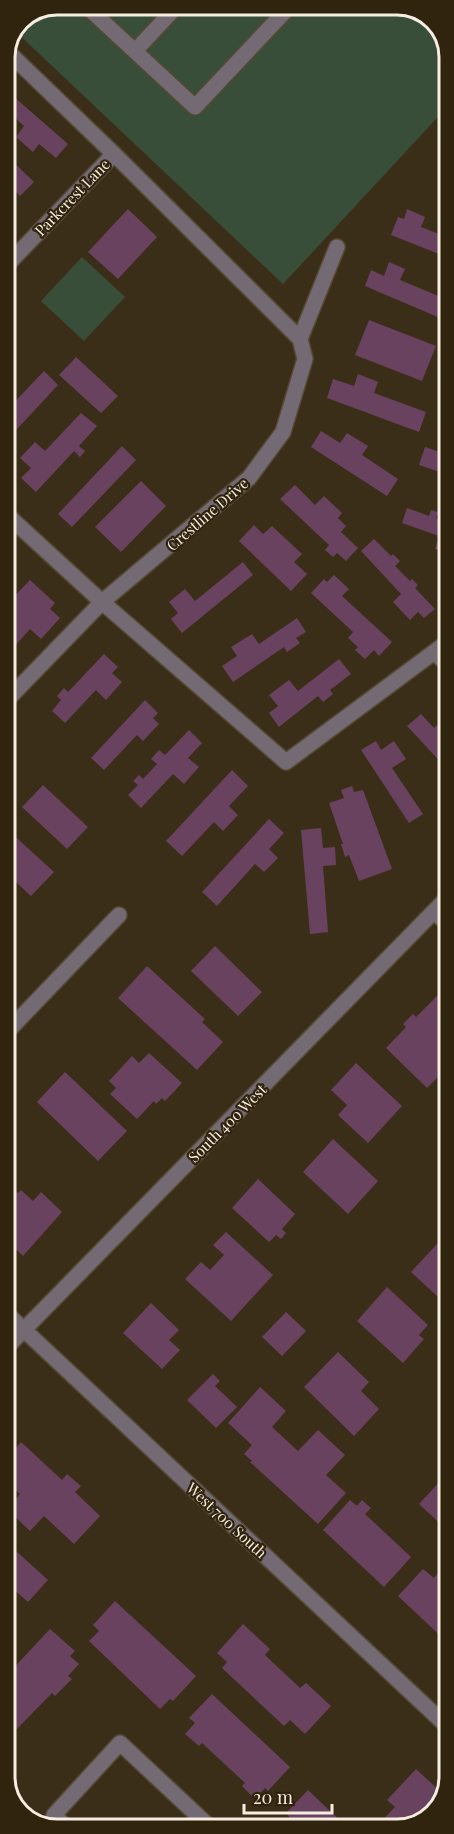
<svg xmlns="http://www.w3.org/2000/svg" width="454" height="1834" viewBox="0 0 454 1834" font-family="'Playfair Display',serif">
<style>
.green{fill:#394e38}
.building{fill:#69425f}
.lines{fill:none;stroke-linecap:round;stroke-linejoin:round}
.lane-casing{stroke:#554934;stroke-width:18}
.street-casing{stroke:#554934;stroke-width:18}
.lane{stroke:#736a73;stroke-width:15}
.street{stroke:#736a73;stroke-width:15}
.labels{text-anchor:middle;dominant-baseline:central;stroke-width:4.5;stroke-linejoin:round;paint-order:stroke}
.street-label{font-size:15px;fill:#f7eee1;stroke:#31240e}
.rim{fill:none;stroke:#f7eee1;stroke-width:3}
</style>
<rect width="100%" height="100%" fill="#3b2e18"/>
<path class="green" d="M57 5H403L434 20 449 47V105L283 284 15 31 20 20Z
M82 257 125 297 84 341 41 301Z"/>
<path class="building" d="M5 89 68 144 56 158 39 144 33 152 16 137 24 126 5 109Z
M5 154 34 182 20 196 10 186 5 192Z
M128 209 157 237 118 279 88 252Z
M407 209 425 217 421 227 449 238V258L391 235 398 217 404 219Z
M389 262 405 269 400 280 448 300 440 318 365 286 371 270 384 276Z
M369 320 436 346 422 381 355 355Z
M76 357 118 396 101 413 59 375Z
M44 371 58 385 5 442V406L8 409Z
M358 374 378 382 374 393 426 412 419 432 327 398 333 379 354 386Z
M445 399 449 401V417L439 414Z
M81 413 97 426 79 446 85 451 80 457 74 451 36 492 21 478 31 468 20 458 35 442 45 451Z
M321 431 340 443 347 433 368 446 362 455 398 479 387 496 311 447Z
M122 446 136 460 72 527 58 514Z
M425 447 449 455V475L419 465Z
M141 481 166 506 121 552 95 527Z
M295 485 315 505 324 496 342 513 338 518 346 526 341 532 358 548 346 561 337 553 333 557 325 550 329 545 280 499Z
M407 508 429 516 431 510 438 512 436 518 449 522V554L435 549 439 536 402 523Z
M254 525 263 534 272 526 302 554 294 562 307 574 291 591 239 541Z
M374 539 391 556 393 554 400 561 395 566 410 581 412 579 418 585 415 588 435 609 424 618 418 612 410 620 393 602 401 594 361 551Z
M243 562 253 575 182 633 171 619 178 613 169 602 185 589 195 601Z
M334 575 349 589 342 596 392 642 379 656 374 650 365 659 355 650 358 647 348 638 353 632 311 593 324 579 327 582Z
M30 580 55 603 50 609 60 618 41 639 30 629 5 657V600L6 599 9 602Z
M297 618 306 632 296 638 300 643 287 652 284 647 233 682 222 666 237 656 231 647 252 634 259 644Z
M104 654 118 667 112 673 122 682 106 700 96 690 65 723 52 711 61 700 57 696 64 688 68 692Z
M339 659 351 674 330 690 333 694 323 702 318 696 279 727 269 713 278 706 269 695 289 680 298 691Z
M145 700 158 713 153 718 159 724 143 741 137 735 104 770 91 758Z
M421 714 434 728 444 719 449 725V771L407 726Z
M189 730 202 743 188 758 199 767 184 784 173 774 141 808 128 795 138 785 133 781 139 775 143 779 157 764 151 759 159 750 165 755Z
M376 741 381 750 394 741 406 759 392 768 423 814 409 823 361 750Z
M232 770 248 786 229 806 238 815 223 831 214 822 182 856 166 841Z
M43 785 88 827 67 849 22 807Z
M352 786 354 792 363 790 392 869 359 881 349 855 345 857 341 844H343L329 803 344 798 341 790Z
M269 819 284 833 269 849 278 858 264 872 255 864 217 906 202 892Z
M321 828 323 848 335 847 336 865 323 866 328 932 310 934 301 830Z
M9 831 54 872 31 896 5 872V835Z
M215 946 262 992 238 1016 191 971Z
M147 966 205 1019 202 1022 223 1042 197 1070 118 998Z
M438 995 449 1006V1066L427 1088 386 1048 406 1027 403 1024 413 1014 416 1017Z
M149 1053 182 1083 165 1101 162 1098 156 1104 154 1101 137 1119 110 1094 116 1088 109 1081 132 1056 139 1063Z
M356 1063 402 1106 368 1143 338 1115 347 1105 331 1090Z
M65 1072 127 1131 98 1161 37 1102Z
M333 1139 378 1181 348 1214 303 1172Z
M258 1179 295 1214 282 1229 286 1233 281 1239 276 1235 269 1242 232 1208Z
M5 1181 18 1193 21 1190 33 1201 41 1192 62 1212 23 1256 5 1239Z
M449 1231V1284L438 1297 411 1272Z
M226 1232 273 1275 231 1321 185 1279 201 1262 210 1270 224 1255 213 1245Z
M387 1287 428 1325 419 1335 424 1339 403 1363 357 1321Z
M151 1303 179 1330 169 1340 180 1350 162 1369 123 1333Z
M286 1312 306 1331 282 1356 262 1337Z
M338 1352 369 1382 361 1391 379 1409 354 1436 304 1387Z
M213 1374 220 1381 215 1386 237 1407 216 1428 187 1400Z
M260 1387 286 1411 272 1427 298 1451 318 1430 345 1455 326 1475 346 1493 318 1524 250 1462 252 1461 244 1454 252 1445 228 1423Z
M21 1442 62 1480 67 1474 81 1486 75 1492 100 1516 74 1544 44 1516 30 1531 7 1509 20 1494 5 1480V1460Z
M444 1477 449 1482V1532L419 1504Z
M350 1500 357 1506 362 1500 371 1508 365 1514 411 1557 384 1587 323 1530Z
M5 1541 48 1580 28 1602 5 1582Z
M443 1567 449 1573V1644L398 1596 423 1569 434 1578Z
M115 1601 196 1676 173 1701 170 1699 160 1709 89 1641 99 1631 93 1625Z
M243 1624 270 1649 265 1655 300 1688 306 1683 331 1706 305 1734 290 1720 284 1726 222 1668 227 1662 217 1653Z
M50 1629 75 1651 70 1656 79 1664 68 1676 72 1679 55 1696 52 1693 15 1731 5 1723V1677Z
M212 1694 290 1767 268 1791 265 1788 255 1799 242 1786 245 1783 202 1743 199 1746 185 1734 195 1723 189 1718Z
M416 1769 443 1794 437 1811 407 1829H388L381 1822 395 1807 387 1800Z
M308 1790 349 1829H284L282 1827 290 1818 286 1813Z"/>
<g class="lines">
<g class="lane-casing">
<path id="lane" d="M85 5 195 107 291 5
M135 51 178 5
M5 1034 119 915
M68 1829 54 1815 120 1743 212 1829"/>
</g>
<g class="street-casing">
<path id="street" d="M5 267 114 154
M300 339 337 247
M5 513 102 602 286 762 449 641
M434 652 449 666
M5 702 102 602 249 478 283 432 305 359 300 339 114 154 7 51
M434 912 449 925
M5 1312 449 1728
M5 1349 449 896"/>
</g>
<use href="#lane" class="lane"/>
<use href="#street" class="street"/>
</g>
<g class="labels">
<g class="street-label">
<text transform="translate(72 197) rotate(-46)">Parkcrest Lane</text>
<text transform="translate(207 514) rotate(-41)">Crestline Drive</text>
<text transform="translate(227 1123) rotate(-45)">South 400 West</text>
<text transform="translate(227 1520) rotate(43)">West 700 South</text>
</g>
</g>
<path d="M0 0H454V1834H0ZM57 15H397A42 42 0 0 1 439 57V1777A42 42 0 0 1 397 1819H57A42 42 0 0 1 15 1777V57A42 42 0 0 1 57 15Z" fill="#31240e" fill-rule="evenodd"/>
<path class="rim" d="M57 15H397A42 42 0 0 1 439 57V1777A42 42 0 0 1 397 1819H57A42 42 0 0 1 15 1777V57A42 42 0 0 1 57 15Z"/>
<path d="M244 1804v9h88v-9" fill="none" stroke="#f7eee1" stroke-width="3"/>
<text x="253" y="1804" font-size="18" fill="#f7eee1" stroke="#31240e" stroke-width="4.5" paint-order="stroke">20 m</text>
</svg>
